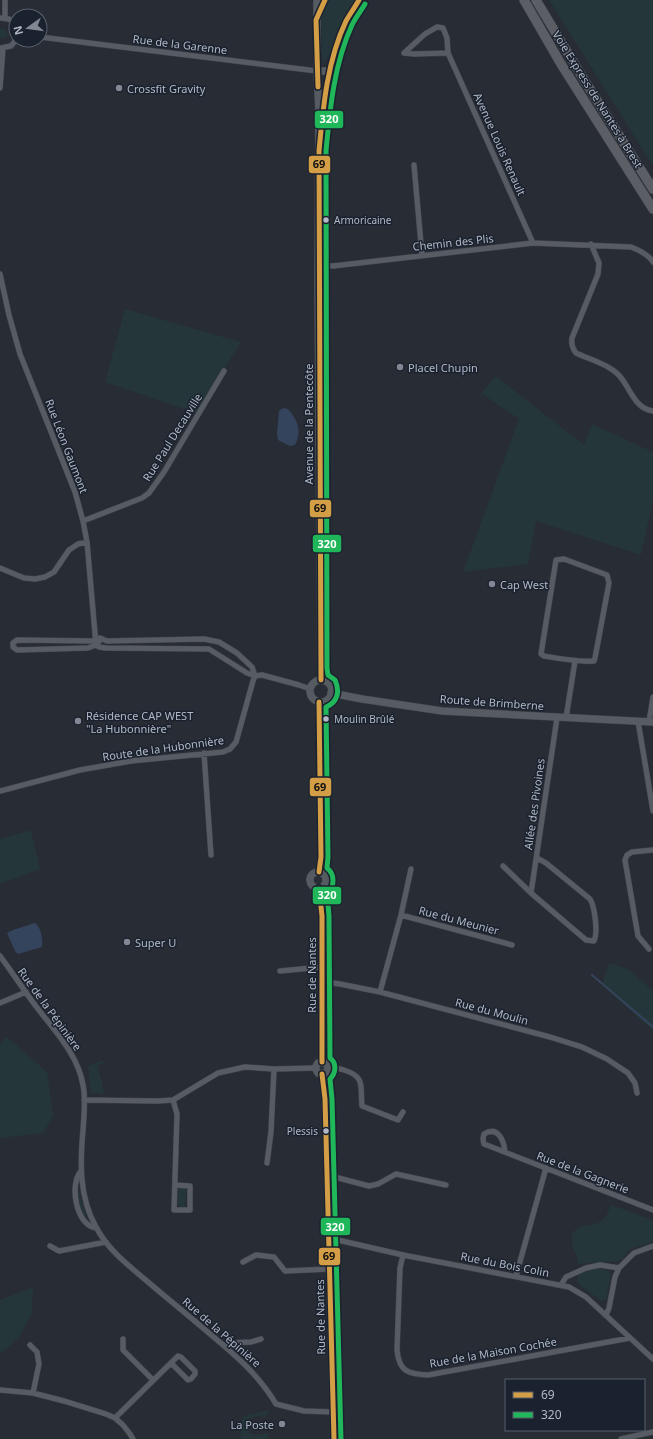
<svg xmlns="http://www.w3.org/2000/svg" width="653" height="1439" viewBox="0 0 653 1439" font-family="'Noto Sans',sans-serif">
<style>
.green{fill:#25363a}
.water{fill:#35445d}
.lines{fill:none;stroke-linecap:round;stroke-linejoin:round}
.stream{stroke:#35445d;stroke-width:2}
.minor-casing{stroke:#44474d;stroke-width:6}
.tertiary-casing{stroke:#44474d;stroke-width:8}
.secondary-casing{stroke:#44474d;stroke-width:8}
.trunk-casing{stroke:#45484f;stroke-width:10}
.minor{stroke:#575b63;stroke-width:5}
.tertiary{stroke:#575b63;stroke-width:7}
.secondary{stroke:#565a61;stroke-width:7}
.trunk{stroke:#5b5e64;stroke-width:9}
.bus-1-casing{stroke:#1b222f;stroke-width:8}
.bus-2-casing{stroke:#1b222f;stroke-width:8}
.bus-1{stroke:#d39e46;stroke-width:5}
.bus-2{stroke:#20b65a;stroke-width:5}
.poi-dot{fill:#818793;stroke:#1b222f;stroke-width:1.5}
.bus-dot{fill:#b1b8c6;stroke:#1b222f;stroke-width:1.5}
.labels{text-anchor:middle;dominant-baseline:central;stroke-width:3;stroke-linejoin:round;paint-order:stroke}
.bus-label{font-size:10px;fill:#b1b8c6;stroke:#1b222f;text-anchor:start}
.street-label{font-size:11px;fill:#b1b8c6;stroke:#1b222f}
.poi-label{font-size:11px;fill:#b1b8c6;stroke:#1b222f;text-anchor:start}
.line-badge{stroke:#1b222f;stroke-width:1.5}
.badge-label{font-size:11px;text-anchor:middle;font-weight:bold;fill:#fff}
.pale-badge-label{font-size:11px;text-anchor:middle;font-weight:bold;fill:#111}
</style>
<rect width="100%" height="100%" fill="#282c34"/>
<path class="green" d="M328 0H356L339 31 332 53 324 63 322 61 321 16Z
M549 0H653V166Z
M3 28 6 30 8 33 7 37 3 39 0 38V29Z
M125 309 241 342 196 413 105 382Z
M496 376 584 445 592 424 653 452V500L641 555 536 521 528 564 463 572 519 419 481 393Z
M31 830 40 869 0 884V839Z
M609 963 628 969 653 991V1031L602 985Z
M7 1037 47 1072 53 1116 43 1133 0 1138V1043Z
M103 1060 104 1063 97 1066 102 1082 104 1094 91 1093 88 1066Z
M78 1182 79 1192 88 1221C78 1210 77 1196 78 1182Z
M183 1187 186 1190 185 1208H180L177 1202 178 1189Z
M611 1205 653 1220V1242L630 1249 623 1259 618 1261 578 1264C578 1254 570 1246 572 1236 575 1222 593 1228 601 1221 606 1217 609 1211 611 1205Z
M598 1268 608 1271 611 1274 606 1300 601 1301 579 1284 577 1281 579 1275 584 1272Z
M33 1287 32 1313 18 1339 0 1354V1300Z
M269 1410 265 1418 259 1416 249 1418 247 1427 250 1434 257 1435 269 1433 268 1439H240L243 1416Z"/>
<path class="water" d="M283 408 288 409C298 420 302 431 295 445L290 446 278 440 277 434 279 411Z
M35 923C41 927 43 939 42 947L18 954 15 951 7 933 13 930Z"/>
<g class="lines">
<path class="stream" d="M592 975 653 1027"/>
<g class="minor-casing">
<path id="minor" d="M0 18 9 19 16 25
M5 18V0
M40 37 317 71
M1 48 11 46 16 40
M448 53 414 54 404 53 425 34 437 27 443 28 447 38 448 53 533 243
M0 88 3 48
M414 165 422 255
M591 244 599 263 598 274 572 338C571 344 572 348 576 353 591 360 612 365 622 379 631 391 636 409 653 411
M318 265 333 266 533 243 631 247C639 250 648 254 653 262
M0 274 9 315 20 354 75 492 83 521 87 542 96 645 99 647 106 648 209 649 247 673 255 676 262 675 299 685 310 689
M83 521 142 498 149 493 164 472 224 371
M564 559 607 575 609 583 595 658 594 661C577 662 561 659 544 656L541 654 556 560Z
M0 568 24 578 35 579 45 577 54 572 69 550 78 544 87 542
M100 638 107 641 204 639 219 642 237 653 252 667 255 676
M101 639 96 645 88 648 17 650 13 647V643L17 640 95 641Z
M566 718 575 661
M638 721 653 811
M649 722 653 697
M204 753 211 855
M0 791 80 770 131 761 223 752 230 749 236 742 253 681 255 676
M503 866 531 893 586 940 594 941C598 933 595 907 590 899L546 863 537 858
M531 893 557 718
M401 915 411 869
M649 949 638 936 625 860 627 855 632 852 653 850
M0 956C12 972 23 989 35 1005 53 1029 78 1054 83 1085 86 1099 84 1115 83 1130 80 1163 79 1197 96 1227 108 1250 128 1265 148 1282 168 1299 189 1316 210 1334 235 1355 259 1375 276 1404L304 1411 333 1412
M280 971 322 967
M322 985 333 983 340 984 380 992 550 1037 582 1047 607 1059 628 1073 635 1083 637 1093
M380 992 401 915 512 945
M0 1003 26 992
M328 1068C334 1067 338 1068 344 1070 366 1077 360 1086 362 1106L398 1120 403 1112
M84 1100 158 1101 173 1100 218 1073 245 1067 274 1069 315 1068
M173 1100 177 1114 174 1210H190V1186L175 1185
M505 1152C504 1141 498 1125 484 1134L483 1139 484 1144 653 1210
M267 1163 271 1132 274 1069
M81 1171C69 1184 76 1226 96 1228
M327 1175 369 1186 378 1184 396 1174 446 1185
M329 1238 403 1255 569 1287 586 1297 653 1359
M50 1246 59 1251 106 1242
M403 1255 400 1268 397 1350C399 1371 407 1374 428 1375L630 1338
M243 1262 256 1255 274 1257 285 1271 330 1269
M516 1276 546 1168
M561 1285 566 1277 586 1268 600 1265 619 1268
M606 1315 609 1308 615 1277 619 1268 634 1253 653 1246
M123 1339V1350L153 1380
M30 1345 37 1352 39 1364 33 1393
M224 1346 229 1343 251 1342 261 1339
M0 1390 33 1393 64 1401 106 1414 115 1418 123 1425 130 1434 133 1439
M115 1418 178 1356 181 1357 195 1371V1374L191 1379 188 1380 171 1363
M621 1439 653 1432"/>
</g>
<g class="tertiary-casing">
<path id="tertiary" d="M317 71H331
M331 693 362 699 442 711 653 722"/>
</g>
<g class="secondary-casing">
<path id="secondary" d="M317 0V71L319 112 318 283 321 680
M318 16 325 0
M322 113 337 48 347 21 359 0
M310 691a11 11 0 1 1 22 0a11 11 0 1 1-22 0Z
M319 702 320 714 321 857 319 872
M310 880a8 8 0 1 1 16 0a8 8 0 1 1-16 0Z
M319 888 322 916 323 1055 322 1062
M322 1062 318 1063 315 1068 318 1073 322 1074
M322 1062 327 1064 328 1068 326 1073 322 1074
M322 1074 325 1099 327 1175 334 1439"/>
</g>
<g class="trunk-casing">
<path id="trunk" d="M524 0 561 64 653 209
M536 0 581 75 653 189"/>
</g>
<use href="#minor" class="minor"/>
<use href="#tertiary" class="tertiary"/>
<use href="#secondary" class="secondary"/>
<use href="#trunk" class="trunk"/>
<g class="bus-1-casing">
<path id="bus-1" d="M318 87 316 20 325 0
M321 680 319 151C323 108 327 61 346 21 350 14 355 7 359 0
M319 702 321 857 319 872
M319 888 322 916V1062
M322 1074 325 1099 334 1439"/>
</g>
<g class="bus-2-casing">
<path id="bus-2" d="M341 1439 332 1099 330 1079C336 1073 337 1063 330 1058L329 916 327 893C335 887 335 874 327 868L328 857 326 707C338 702 340 691 335 680L328 675 327 668 326 151C330 109 334 64 352 25 356 17 361 11 365 4"/>
</g>
<use href="#bus-1" class="bus-1"/>
<use href="#bus-2" class="bus-2"/>
</g>
<g class="poi-dot">
<circle cx="119" cy="88" r="4"/>
<circle cx="400" cy="367" r="4"/>
<circle cx="492" cy="584" r="4"/>
<circle cx="78" cy="721" r="4"/>
<circle cx="127" cy="942" r="4"/>
<circle cx="282" cy="1424" r="4"/>
</g>
<g class="bus-dot">
<circle cx="326" cy="220" r="3.5"/>
<circle cx="326" cy="719" r="3.5"/>
<circle cx="326" cy="1131" r="3.5"/>
</g>
<g class="labels">
<g class="bus-label">
<text x="334" y="220">Armoricaine</text>
<text x="334" y="719">Moulin Brûlé</text>
<text x="318" y="1131" text-anchor="end">Plessis</text>
</g>
<g class="street-label">
<text transform="translate(180 44) rotate(7)">Rue de la Garenne</text>
<text transform="translate(598 99) rotate(58)">Voie Express de Nantes à Brest</text>
<text transform="translate(500 144) rotate(66)">Avenue Louis Renault</text>
<text transform="translate(453 242) rotate(-6)">Chemin des Plis</text>
<text transform="translate(308 424) rotate(-90)">Avenue de la Pentecôte</text>
<text transform="translate(172 437) rotate(-58)">Rue Paul Decauville</text>
<text transform="translate(67 446) rotate(69)">Rue Léon Gaumont</text>
<text transform="translate(492 702) rotate(4)">Route de Brimberne</text>
<text transform="translate(163 748) rotate(-8)">Route de la Hubonnière</text>
<text transform="translate(534 804) rotate(-82)">Allée des Pivoines</text>
<text transform="translate(459 920) rotate(15)">Rue du Meunier</text>
<text transform="translate(311 975) rotate(-90)">Rue de Nantes</text>
<text transform="translate(50 1009) rotate(54)">Rue de la Pépinière</text>
<text transform="translate(492 1011) rotate(15)">Rue du Moulin</text>
<text transform="translate(583 1172) rotate(21)">Rue de la Gagnerie</text>
<text transform="translate(505 1264) rotate(11)">Rue du Bois Colin</text>
<text transform="translate(320 1317) rotate(-91)">Rue de Nantes</text>
<text transform="translate(222 1332) rotate(41)">Rue de la Pépinière</text>
<text transform="translate(493 1352) rotate(-10)">Rue de la Maison Cochée</text>
</g>
<g class="poi-label">
<text x="127" y="88">Crossfit Gravity</text>
<text x="408" y="367">Placel Chupin</text>
<text x="500" y="584">Cap West</text>
<text x="86" y="715">Résidence CAP WEST<tspan x="86" dy="13">"La Hubonnière"</tspan></text>
<text x="135" y="942">Super U</text>
<text x="274" y="1424" text-anchor="end">La Poste</text>
</g>
</g>
<g class="line-badge">
<rect x="314" y="110" width="30" height="19" rx="4" fill="#20b65a"/>
<rect x="308" y="155" width="23" height="19" rx="4" fill="#d39e46"/>
<rect x="309" y="499" width="23" height="19" rx="4" fill="#d39e46"/>
<rect x="312" y="534" width="30" height="19" rx="4" fill="#20b65a"/>
<rect x="309" y="777" width="23" height="20" rx="4" fill="#d39e46"/>
<rect x="312" y="886" width="30" height="19" rx="4" fill="#20b65a"/>
<rect x="320" y="1217" width="31" height="19" rx="4" fill="#20b65a"/>
<rect x="318" y="1247" width="23" height="19" rx="4" fill="#d39e46"/>
</g>
<g class="badge-label">
<text x="329" y="123">320</text>
<text x="327" y="548">320</text>
<text x="327" y="899">320</text>
<text x="335" y="1231">320</text>
</g>
<g class="pale-badge-label">
<text x="319" y="168">69</text>
<text x="320" y="512">69</text>
<text x="320" y="791">69</text>
<text x="329" y="1260">69</text>
</g>
<rect x="505" y="1379" width="140" height="52" fill="#1b222f" stroke="#575e6b"/>
<rect x="513" y="1392" width="20" height="6" fill="#d39e46" stroke="#575e6b"/>
<text x="541" y="1399" font-size="12" fill="#b1b8c6">69</text>
<rect x="513" y="1412" width="20" height="6" fill="#20b65a" stroke="#575e6b"/>
<text x="541" y="1419" font-size="12" fill="#b1b8c6">320</text>
<g transform="translate(28 28) rotate(256)"><circle r="19" fill="#1b222f" stroke="#575e6b"/>
<path d="M0-3L7 15L0 10L-7 15Z" fill="#818793"/>
<text y="-6" font-size="11" font-weight="bold" text-anchor="middle" fill="#b1b8c6">N</text>
</g>
</svg>
